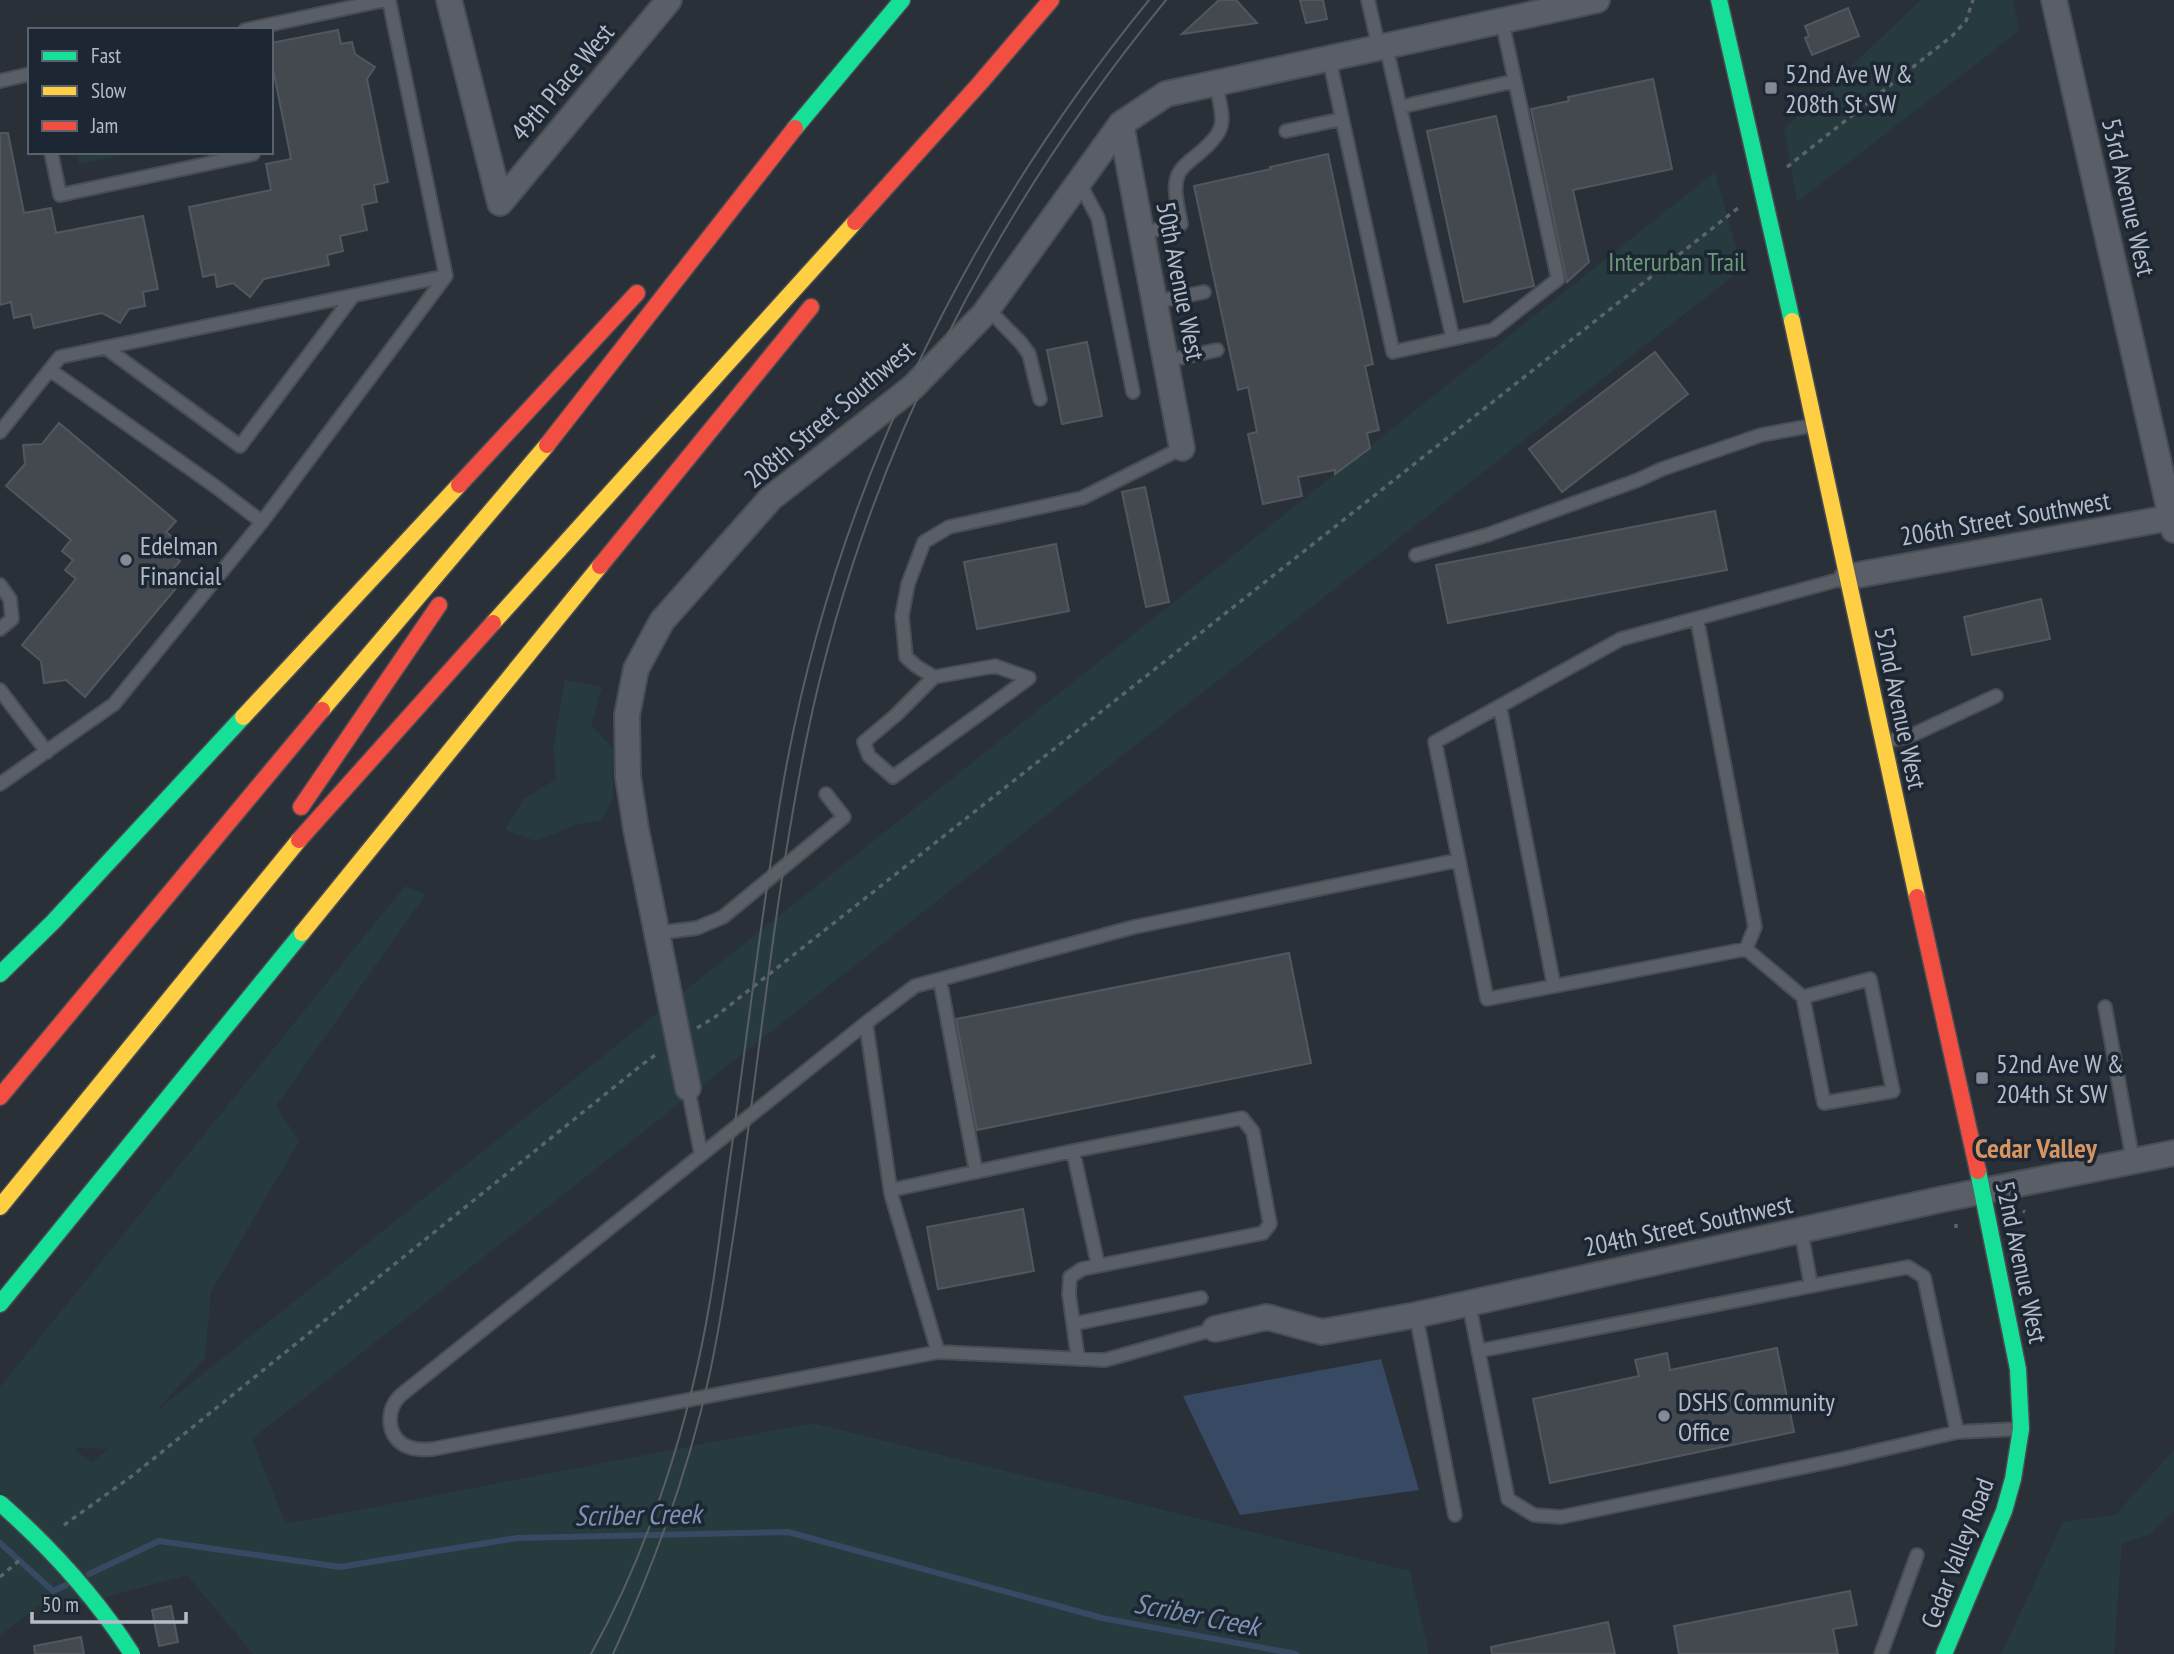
<svg xmlns="http://www.w3.org/2000/svg" width="2174" height="1654" viewBox="0 0 2174 1654" font-family="'PT Sans Narrow',sans-serif">
<style>
.green{fill:#273a3e;fill-rule:evenodd}
.water{fill:#384963}
.lines{fill:none;stroke-linecap:round;stroke-linejoin:round}
.stream{stroke:#384963;stroke-width:6}
.building{fill:#444950;stroke:#52575f;stroke-width:2}
.lane-casing{stroke:#484c53;stroke-width:16}
.street-casing{stroke:#484c53;stroke-width:28}
.fast-casing{stroke:#484c53;stroke-width:19}
.slow-casing{stroke:#484c53;stroke-width:19}
.jam-casing{stroke:#484c53;stroke-width:19}
.path{stroke:#5d636a;stroke-width:3.5;stroke-dasharray:5 5;stroke-linecap:butt}
.lane{stroke:#5a5e66;stroke-width:12}
.street{stroke:#5a5e66;stroke-width:24}
.fast{stroke:#16e098;stroke-width:16}
.slow{stroke:#ffcf43;stroke-width:16}
.jam{stroke:#f24e42;stroke-width:16}
.tram{stroke:#595d64;stroke-width:2}
.fast-bridge-casing{stroke:#484c53;stroke-width:19;stroke-linecap:butt}
.fast-bridge{stroke:#16e098;stroke-width:16}
.poi-dot{fill:#848b96;stroke:#1d2633;stroke-width:2.5}
.labels{text-anchor:middle;dominant-baseline:central;stroke-width:7;stroke-linejoin:round;paint-order:stroke}
.poi-label{font-size:26px;fill:#b4bcc9;stroke:#1d2633;text-anchor:start}
.street-label{font-size:26px;fill:#b4bcc9;stroke:#1d2633}
.park-label{font-size:26px;fill:#6b9a76;stroke:#1d2633}
.neighbourhood-label{font-size:28px;font-weight:bold;fill:#d59563;stroke:#1d2633}
.water-label{font-size:28px;font-style:italic;fill:#7c92b1;stroke:#1d2633}
</style>
<rect width="100%" height="100%" fill="#2a3038"/>
<path class="green" d="M1921 0H2013L2019 31 1797 202 1784 129Z
M77 152H135L79 164Z
M1715 172 1742 269 252 1439 286 1524 812 1423 1410 1571 1429 1654H253L187 1575 52 1612 38 1606 0 1636V1387L405 886 426 894 276 1106 299 1141 211 1292 205 1358 155 1412ZM76 1448 109 1449 92 1462 75 1450Z
M565 680 602 687 591 725 613 748V799L602 820 578 824 535 841 505 830 524 799 556 779 553 748Z
M2174 1450V1511L2150 1534 2122 1544 2114 1654H2001L2063 1522 2115 1515Z"/>
<path class="water" d="M1381 1359 1419 1490 1240 1515 1183 1396Z"/>
<g class="lines">
<path class="stream" d="M0 1543 53 1591 66 1585
M89 1574 159 1541 340 1567 517 1538 788 1532 1102 1618 1296 1654"/>
</g>
<path class="building" d="M1219 0H1236L1257 23 1182 34Z
M1300 0H1323L1327 19 1306 23Z
M1848 8 1859 36 1812 55 1805 38 1809 36 1805 26Z
M338 30 341 44 352 42 355 54 375 67 367 79 388 182 374 185 377 202 362 205 367 230 340 236 343 251 327 255 329 265 264 279 250 297 233 283 217 287 215 274 203 277 189 207 271 190 266 164 291 159 271 59V43Z
M1653 79 1672 169 1573 190 1589 262 1567 282 1531 109 1569 101 1568 97Z
M1496 116 1534 286 1464 302 1427 131Z
M0 133H8L24 213 51 208 56 233 143 216 158 289 143 292 145 306 129 309 120 323 102 313 34 328 31 314 14 318 11 302 0 305Z
M1328 154 1373 364 1365 366 1379 430 1367 433 1370 448 1335 474V470L1298 477 1302 496 1263 504 1248 434 1257 432 1248 387 1238 390 1194 186 1271 169 1270 167Z
M1087 342 1102 416 1062 424 1047 350Z
M1655 352 1688 394 1562 492 1529 449Z
M59 423 176 521 166 532 177 541 169 552 180 561 171 571 182 581 85 697 66 680 44 683 41 661 22 645 76 579 65 570 73 560 62 551 71 540 6 486 25 464 23 445 42 444Z
M1145 487 1169 602 1146 607 1122 492Z
M1715 511 1727 570 1448 623 1436 565Z
M1056 544 1069 611 977 629 964 562Z
M2041 599 2050 639 1972 655 1964 617Z
M1289 953 1311 1063 977 1130 956 1019Z
M1023 1209 1034 1271 938 1289 927 1227Z
M1777 1348 1794 1432 1550 1483 1533 1399 1639 1376 1635 1360 1667 1353 1670 1370Z
M1850 1591 1857 1625 1833 1629 1838 1654H1679L1674 1626Z
M171 1606 178 1642 159 1646 152 1610Z
M1608 1622 1615 1654H1492L1491 1647Z
M81 1637 84 1654H35L34 1646Z"/>
<g class="lines">
<g class="lane-casing">
<path id="lane" d="M1368 0 1379 48
M245 30 385 0
M1386 46 1453 339
M1329 58 1393 352 1493 330 1558 279 1502 21
M0 81 30 74
M1400 107 1515 81
M1286 131 1342 119
M51 152 60 195 253 154V152
M1079 182 1098 218 1133 392
M1142 233 1181 224C1179 210 1172 189 1178 175 1181 167 1190 161 1197 155 1230 128 1223 122 1216 83
M1155 302 1204 292
M988 309 1021 343 1029 354 1040 399
M106 348 240 446 353 296
M1166 361 1217 350
M50 370 216 487 262 522 446 276 389 0
M0 432 60 357 446 276
M1416 555 1487 535 1638 480 1662 469 1761 435 1810 426
M0 585 10 599 12 619 0 629
M1697 619 1755 927 1746 949 1487 999 1435 742 1621 639 1845 578
M934 677 896 715 864 742 869 756 893 777 1029 678 995 666 934 677 916 666 906 657 902 616 908 584 924 542 949 527 1082 498 1182 448
M0 690 47 752
M1500 707 1554 986
M1883 742 1910 736 1996 696
M0 784 114 704 262 522
M657 933 697 928 723 917 844 817 826 794
M1746 949 1803 997 1824 1103 1893 1091 1870 979 1803 997
M940 980 976 1172
M2105 1007 2133 1161
M866 1023 891 1194 938 1352 1105 1360 1215 1329
M688 1088 701 1154
M1073 1151 1098 1265
M891 1190 1073 1151 1242 1118 1253 1132 1270 1224 1263 1233 1082 1269 1070 1277 1069 1294 1078 1359
M1801 1230 1811 1286
M1469 1304 1508 1499 1534 1515 1561 1517 1842 1459 1957 1432 2017 1429
M1416 1315 1455 1515
M1073 1324 1201 1298
M1478 1351 1908 1267 1924 1277 1957 1432
M938 1352 433 1449C423 1450 413 1450 404 1445 386 1434 386 1409 401 1395L866 1023 915 986 1134 927 1459 860
M1881 1654 1917 1555"/>
</g>
<g class="street-casing">
<path id="street" d="M449 0 500 203
M2054 0 2174 530
M1121 124 1182 448
M500 203 669 0
M1847 577 2174 517
M688 1088 636 829 628 777 627 715 636 669 662 621 771 498 913 387 984 314 1121 124 1166 94 1597 0
M1215 1329 1267 1317 1322 1332 1416 1315 1943 1199 2174 1153"/>
</g>
<g class="fast-casing">
<path id="fast" d="M1719 0 1792 321
M795 128 902 0
M0 974 53 922 243 717
M0 1304 302 933
M1944 1654 2004 1511 2013 1479 2021 1429 2018 1369 1978 1171"/>
</g>
<g class="slow-casing">
<path id="slow" d="M1792 321 1917 897
M493 623 855 222
M322 710 547 445
M243 717 459 485
M302 933 600 566
M0 1207 299 840"/>
</g>
<g class="jam-casing">
<path id="jam" d="M855 222 981 82 1051 0
M547 445 795 128
M459 485 637 293
M600 566 811 307
M301 807 439 605
M299 840 493 623
M1917 897 1978 1171
M0 1097 322 710"/>
</g>
<path class="path" d="M1787 167 1952 36 1966 21 1973 0
M697 1028 715 1017 1738 208
M2023 1211 2025 1212
M1956 1228V1224
M64 1525 132 1476 639 1067 658 1053
M0 1577 22 1558"/>
<use href="#lane" class="lane"/>
<use href="#street" class="street"/>
<use href="#fast" class="fast"/>
<use href="#slow" class="slow"/>
<use href="#jam" class="jam"/>
<path class="tram" d="M591 1654C650 1548 690 1421 710 1301 718 1255 723 1207 730 1160 746 1043 760 925 779 808 827 509 959 233 1149 0
M613 1654C654 1565 688 1473 709 1377 721 1322 729 1266 737 1211 760 1053 775 892 807 736 863 465 991 213 1166 0"/>
<g class="fast-bridge-casing">
<path id="fast-bridge" d="M0 1503C51 1548 95 1596 132 1654"/>
</g>
<use href="#fast-bridge" class="fast-bridge"/>
</g>
<g class="poi-dot">
<rect x="1764" y="81" width="14" height="14" rx="3.5"/>
<circle cx="126" cy="560" r="7"/>
<rect x="1975" y="1071" width="14" height="14" rx="3.5"/>
<circle cx="1664" cy="1416" r="7"/>
</g>
<g class="labels">
<g class="poi-label">
<text x="1785" y="73">52nd Ave W &amp;<tspan x="1785" dy="30">208th St SW</tspan></text>
<text x="140" y="545">Edelman<tspan x="140" dy="30">Financial</tspan></text>
<text x="1996" y="1063">52nd Ave W &amp;<tspan x="1996" dy="30">204th St SW</tspan></text>
<text x="1678" y="1401">DSHS Community<tspan x="1678" dy="30">Office</tspan></text>
</g>
<g class="street-label">
<text transform="translate(562 82) rotate(-50)">49th Place West</text>
<text transform="translate(2129 197) rotate(77)">53rd Avenue West</text>
<text transform="translate(1181 281) rotate(79)">50th Avenue West</text>
<text transform="translate(829 414) rotate(-40)">208th Street Southwest</text>
<text transform="translate(2005 518) rotate(-10)">206th Street Southwest</text>
<text transform="translate(1901 708) rotate(78)">52nd Avenue West</text>
<text transform="translate(1688 1225) rotate(-12)">204th Street Southwest</text>
<text transform="translate(2022 1262) rotate(78)">52nd Avenue West</text>
<text transform="translate(1957 1553) rotate(-69)">Cedar Valley Road</text>
</g>
<g class="park-label">
<text x="1677" y="261">Interurban Trail</text>
</g>
<g class="neighbourhood-label">
<text x="2036" y="1147">Cedar Valley</text>
</g>
<g class="water-label">
<text transform="translate(638 1514) rotate(-1)">Scriber Creek</text>
<text transform="translate(1197 1614) rotate(11)">Scriber Creek</text>
</g>
</g>
<rect x="28" y="28" width="245" height="126" fill="#1d2633" stroke="#59626f" stroke-width="2"/>
<rect x="42" y="51" width="35" height="10" fill="#16e098" stroke="#59626f" stroke-width="2"/>
<text x="91" y="63" font-size="21" fill="#b4bcc9">Fast</text>
<rect x="42" y="86" width="35" height="10" fill="#ffcf43" stroke="#59626f" stroke-width="2"/>
<text x="91" y="98" font-size="21" fill="#b4bcc9">Slow</text>
<rect x="42" y="121" width="35" height="10" fill="#f24e42" stroke="#59626f" stroke-width="2"/>
<text x="91" y="133" font-size="21" fill="#b4bcc9">Jam</text>
<path d="M32 1612v10h154v-10" fill="none" stroke="#b4bcc9" stroke-width="3.5"/>
<text x="42" y="1612" font-size="21" fill="#b4bcc9" stroke="#1d2633" stroke-width="5" paint-order="stroke">50 m</text>
</svg>
